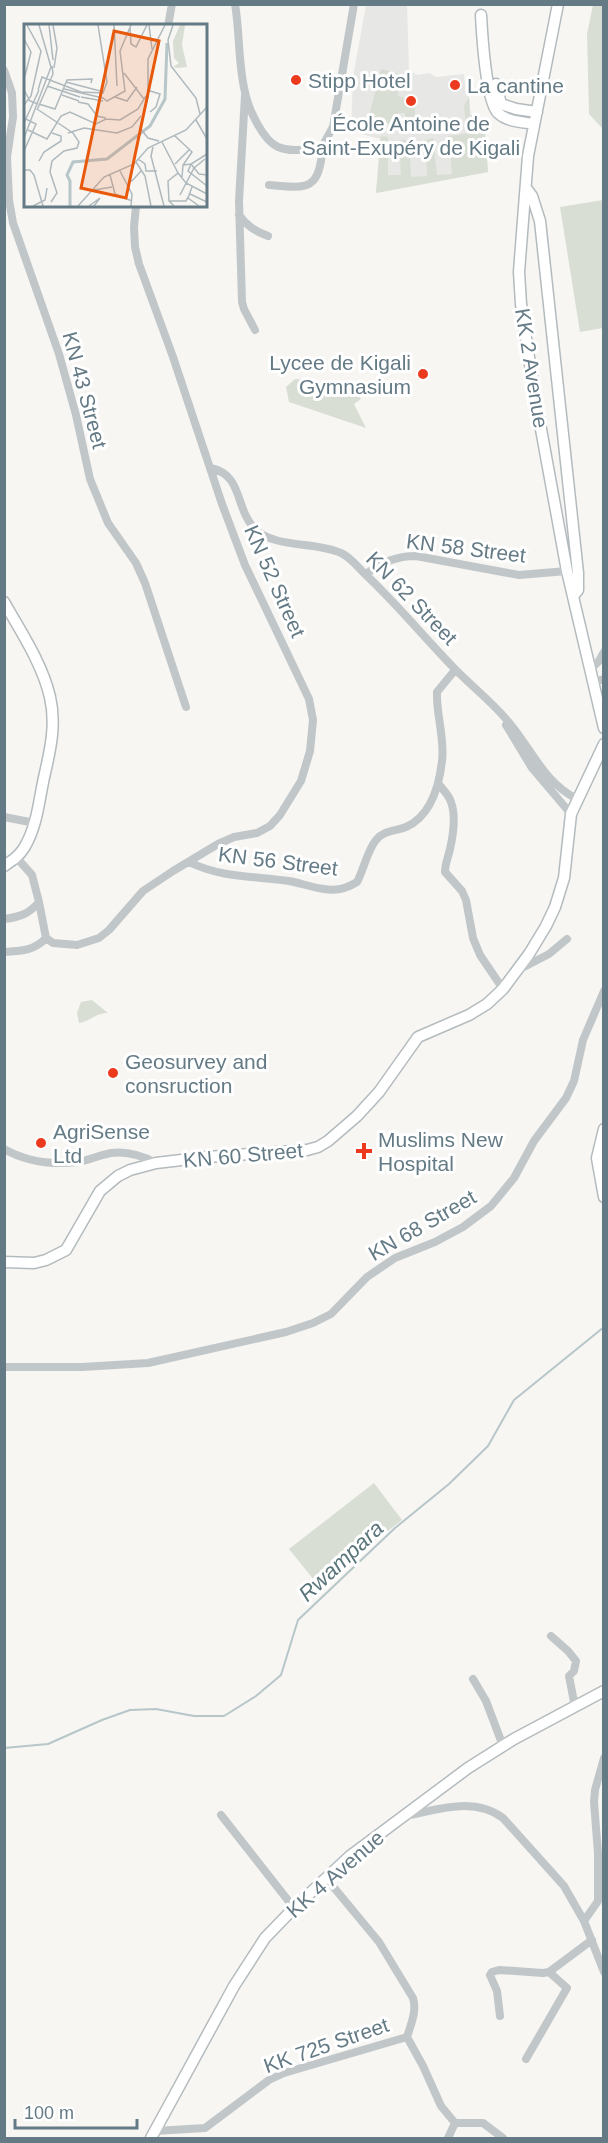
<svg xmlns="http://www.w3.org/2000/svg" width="608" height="2143" viewBox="0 0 608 2143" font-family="Helvetica,sans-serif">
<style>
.built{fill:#e7e8e6}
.green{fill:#d8ded4}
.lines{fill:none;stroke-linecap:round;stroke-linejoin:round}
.stream{stroke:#b7c6c8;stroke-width:2}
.secondary-casing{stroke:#b4bbbe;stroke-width:13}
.street{stroke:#c1c7c9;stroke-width:8}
.secondary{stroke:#fff;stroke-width:10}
.poi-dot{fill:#eb3a1e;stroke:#fff;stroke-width:2}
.labels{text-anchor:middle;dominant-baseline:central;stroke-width:6;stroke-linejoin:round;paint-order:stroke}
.poi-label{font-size:21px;fill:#647a85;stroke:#fff;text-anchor:start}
.street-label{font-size:21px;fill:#647a85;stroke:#fff}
.water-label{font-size:22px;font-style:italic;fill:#5a767b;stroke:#fff}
.inset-river{fill:none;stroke:#b7c6c8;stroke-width:3}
.inset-road{fill:none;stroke:#afb9bd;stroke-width:1.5}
.view{fill:#e8590c;fill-opacity:0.15;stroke:#e8590c;stroke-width:3}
.inset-edge{fill:none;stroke:#647a85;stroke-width:3}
</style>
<rect width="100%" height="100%" fill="#f7f6f3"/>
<path class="built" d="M366 5H407L409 71 418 75 429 73 436 77 464 74 466 94 469 97 471 115H477L479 127 485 128 488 172 376 193 380 139 351 131 353 77Z"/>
<path class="green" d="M593 5H603V129L589 114 587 34Z
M381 69 401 74 398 96 406 98 407 95 415 96V121L419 122 420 134 405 133V113H398V127L369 116Z
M469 97 470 119 471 115H477L479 133H485L488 172 376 193 381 136 388 137V175H401L399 140H409L411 177 427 176 425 140 433 138 437 175 452 174 448 136 471 133 470 129H466L464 106Z
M603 200V328L580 332 560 207Z
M295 379 312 380 319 384 336 389H344L349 381 361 399 354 404 366 428 289 402 286 387Z
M92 1000 108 1013C95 1013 91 1021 79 1023L77 1013 81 1002Z
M374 1483 402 1520 318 1585 289 1549Z"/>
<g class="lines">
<path class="stream" d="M4 1748 48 1744 102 1720 130 1710 156 1709 194 1716H224L256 1696 281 1675 298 1620 395 1528 449 1484 488 1446 514 1400 604 1327"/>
<g class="secondary-casing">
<path id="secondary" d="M558 4 528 156 519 272 521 304 534 391 567 571 604 728
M481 15C482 34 486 101 498 113 507 122 523 122 534 124
M496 84 501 104 516 109 537 112
M526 188 532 196 540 221 578 573V590L573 596
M4 602C21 632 42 663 50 697 56 723 51 747 45 773 39 798 38 825 24 848 19 856 13 860 4 866
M604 1129 597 1158 604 1197
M4 1262 34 1263 46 1260 66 1250 100 1191 118 1176 130 1170 156 1163 207 1157 307 1150 318 1147 328 1141 357 1116 379 1092 418 1037 469 1015 487 1004 503 989 529 954 546 926 555 907 564 878 571 814 604 744
M151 2138 234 1986 265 1938 294 1908 350 1856 468 1768 514 1739 604 1691"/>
</g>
<path class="street" d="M235 4C240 33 238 64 245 92 248 108 263 141 278 147 293 153 308 149 323 145L333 127 354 4
M168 26 172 4
M4 70 12 93 13 117 7 157 9 200 13 223 59 354 76 415 90 479 108 523 136 563 145 583 186 707
M245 95 239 201 242 302 244 309 255 330
M269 185C310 189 319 190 323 145
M239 215C247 226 255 231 268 236
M211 468C243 475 235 508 254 528 274 549 316 541 341 553 350 557 358 567 365 574 396 603 423 636 453 667 472 687 494 703 511 725 533 752 545 783 577 799
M366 574C383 562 396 556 416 556L519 575 567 571
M591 669 599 661 604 652
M594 682 604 679
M506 725 532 768 571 814
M438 783C442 789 449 795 451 802 456 816 453 836 450 849 448 858 445 864 445 872L462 891 466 900 473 938 480 955 503 989
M4 817 35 823
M189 862C221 878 255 876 289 881 305 884 324 892 340 889 346 888 352 885 357 882 364 869 367 851 376 840 384 830 396 831 406 827 431 816 439 787 442 761 445 738 436 715 437 692L455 670
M39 902 46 938 53 943 77 945 99 938 109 930 143 891 173 871 218 844 234 837 257 833 270 826 280 815 301 781 310 751 313 720 309 699 245 565 222 504 173 357 139 264 135 247 134 227 136 206
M4 919C20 917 29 914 39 902L32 875 17 858
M4 952C21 951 34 951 46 938
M518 970 549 954 567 939
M4 1149C27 1162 53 1165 78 1162 89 1160 100 1155 111 1153 126 1151 143 1156 156 1163
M4 1367H82L148 1363 286 1332 313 1323 331 1314 367 1277 395 1258 435 1242 463 1227 491 1206 514 1178 534 1141 566 1098 574 1081 583 1040 604 991
M551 1636 568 1651 576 1661 574 1671 569 1676 575 1707
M473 1679 486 1701 503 1746
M221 1815 294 1908
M405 1816C438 1810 473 1796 503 1818L564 1886 584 1921 604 1972
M326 1878 379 1942 413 1998C417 2011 411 2024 407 2037
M584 1921 598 1901V1853L594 1802 595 1790 604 1758
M549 1972 592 1940
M500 2016 497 1991 490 1975 492 1972 499 1970 543 1973 549 1972 567 1988 526 2059
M407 2037 423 2066 441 2106 455 2123H483L503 2138
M155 2131 205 2128 269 2080 284 2073 407 2037
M448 2138 455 2123"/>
<use href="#secondary" class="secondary"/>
</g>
<g class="poi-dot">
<circle cx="296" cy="80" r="6"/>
<circle cx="455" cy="85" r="6"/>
<circle cx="411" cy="101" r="6"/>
<circle cx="423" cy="374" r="6"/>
<circle cx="113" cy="1073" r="6"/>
<circle cx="41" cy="1143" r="6"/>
<path d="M361 1142h6v6h6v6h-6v6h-6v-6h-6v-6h6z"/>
</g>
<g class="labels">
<g class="poi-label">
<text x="308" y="80">Stipp Hotel</text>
<text x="467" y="85">La cantine</text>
<text x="411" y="123" text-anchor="middle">École Antoine de<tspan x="411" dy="24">Saint-Exupéry de Kigali</tspan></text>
<text x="411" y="362" text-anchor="end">Lycee de Kigali<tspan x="411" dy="24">Gymnasium</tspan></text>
<text x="125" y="1061">Geosurvey and<tspan x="125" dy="24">consruction</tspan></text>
<text x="53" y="1131">AgriSense<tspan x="53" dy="24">Ltd</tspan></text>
<text x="378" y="1139">Muslims New<tspan x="378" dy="24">Hospital</tspan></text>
</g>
<g class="street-label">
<text transform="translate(532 368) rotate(81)">KK 2 Avenue</text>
<text transform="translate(85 390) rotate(75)">KN 43 Street</text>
<text transform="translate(466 548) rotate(7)">KN 58 Street</text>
<text transform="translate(275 581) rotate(66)">KN 52 Street</text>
<text transform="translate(412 598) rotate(46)">KN 62 Street</text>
<text transform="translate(278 861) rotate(7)">KN 56 Street</text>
<text transform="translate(243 1155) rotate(-5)">KN 60 Street</text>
<text transform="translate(422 1225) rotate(-30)">KN 68 Street</text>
<text transform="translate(335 1874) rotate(-41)">KK 4 Avenue</text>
<text transform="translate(326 2045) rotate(-19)">KK 725 Street</text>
</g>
<g class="water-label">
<text transform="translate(341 1561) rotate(-43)">Rwampara</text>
</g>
</g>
<g transform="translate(24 24)">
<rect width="183" height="183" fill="#f7f6f3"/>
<path d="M156 1H161L158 21 163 43 154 44 149 43 155 39 150 34 149 17Z" fill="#d8ded4"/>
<path class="inset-river" d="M46 182V157L43 151 49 138 83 135 126 102 141 75 143 19"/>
<path class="inset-road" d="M25 1 29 36M29 1 33 24 30 44M90 1 93 62M125 1 128 25M149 1 144 16 147 42 172 74 176 90M106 3 107 20 112 23 123 1M0 15 7 28 1 52M100 49 120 75M42 58 80 68M23 62 56 73M40 65 79 74M0 66 6 77 14 80M14 66 18 53 57 68 79 69 83 58 74 1M123 66 136 70 132 83 126 88M38 71 55 77M57 73 79 77M91 73 103 77 113 63M124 73 116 104 124 114 135 117M79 74 83 77 101 67 96 27 107 1M124 74V35L141 1M54 78 64 80 73 92 82 94M15 80 31 85 43 56 68 55 67 59M0 81 7 72 17 27 3 1M13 85 49 109 55 118 53 124 40 127 28 137 26 148 33 169 27 178M13 86 29 50 28 42M0 94 12 100 0 127M172 96 183 115M0 99 15 66M4 106 23 115 37 92 46 88 72 100 82 95 96 96 114 85 122 72M44 109 60 104 93 109 108 103 117 92M150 111 168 128 159 141 158 153M0 114 27 43 15 1M138 118 154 149 144 157 145 177 150 182M129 123 127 132 140 182M183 130 167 140 164 147 183 162M114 135 121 140 122 147H133M15 137 20 128 37 117V112L28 109M112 138 121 152 127 182M151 140 166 125M159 141 167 140 175 150 183 151V120M0 146H6L10 151 19 182M96 147 108 170 107 182M154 149 162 159 183 170M86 151 91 170 108 177M105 156 108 157 118 146M168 163 164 174 175 182M70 166 88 163M166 170 183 178M156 171 170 144 181 135M145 177H162L164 173M9 182 21 176 23 164M54 182 80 153 110 140 124 124 162 106 183 83M65 182 76 174 70 182"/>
<path class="view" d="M90 7 135 17 102 174 57 164Z"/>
<rect width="183" height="183" class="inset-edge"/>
</g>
<rect width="608" height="2143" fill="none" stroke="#647a85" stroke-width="12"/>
<path d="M15 2119v9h122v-9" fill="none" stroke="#647a85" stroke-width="3"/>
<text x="24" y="2119" font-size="18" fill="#647a85" stroke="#ffffff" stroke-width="4.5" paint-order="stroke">100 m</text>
</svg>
